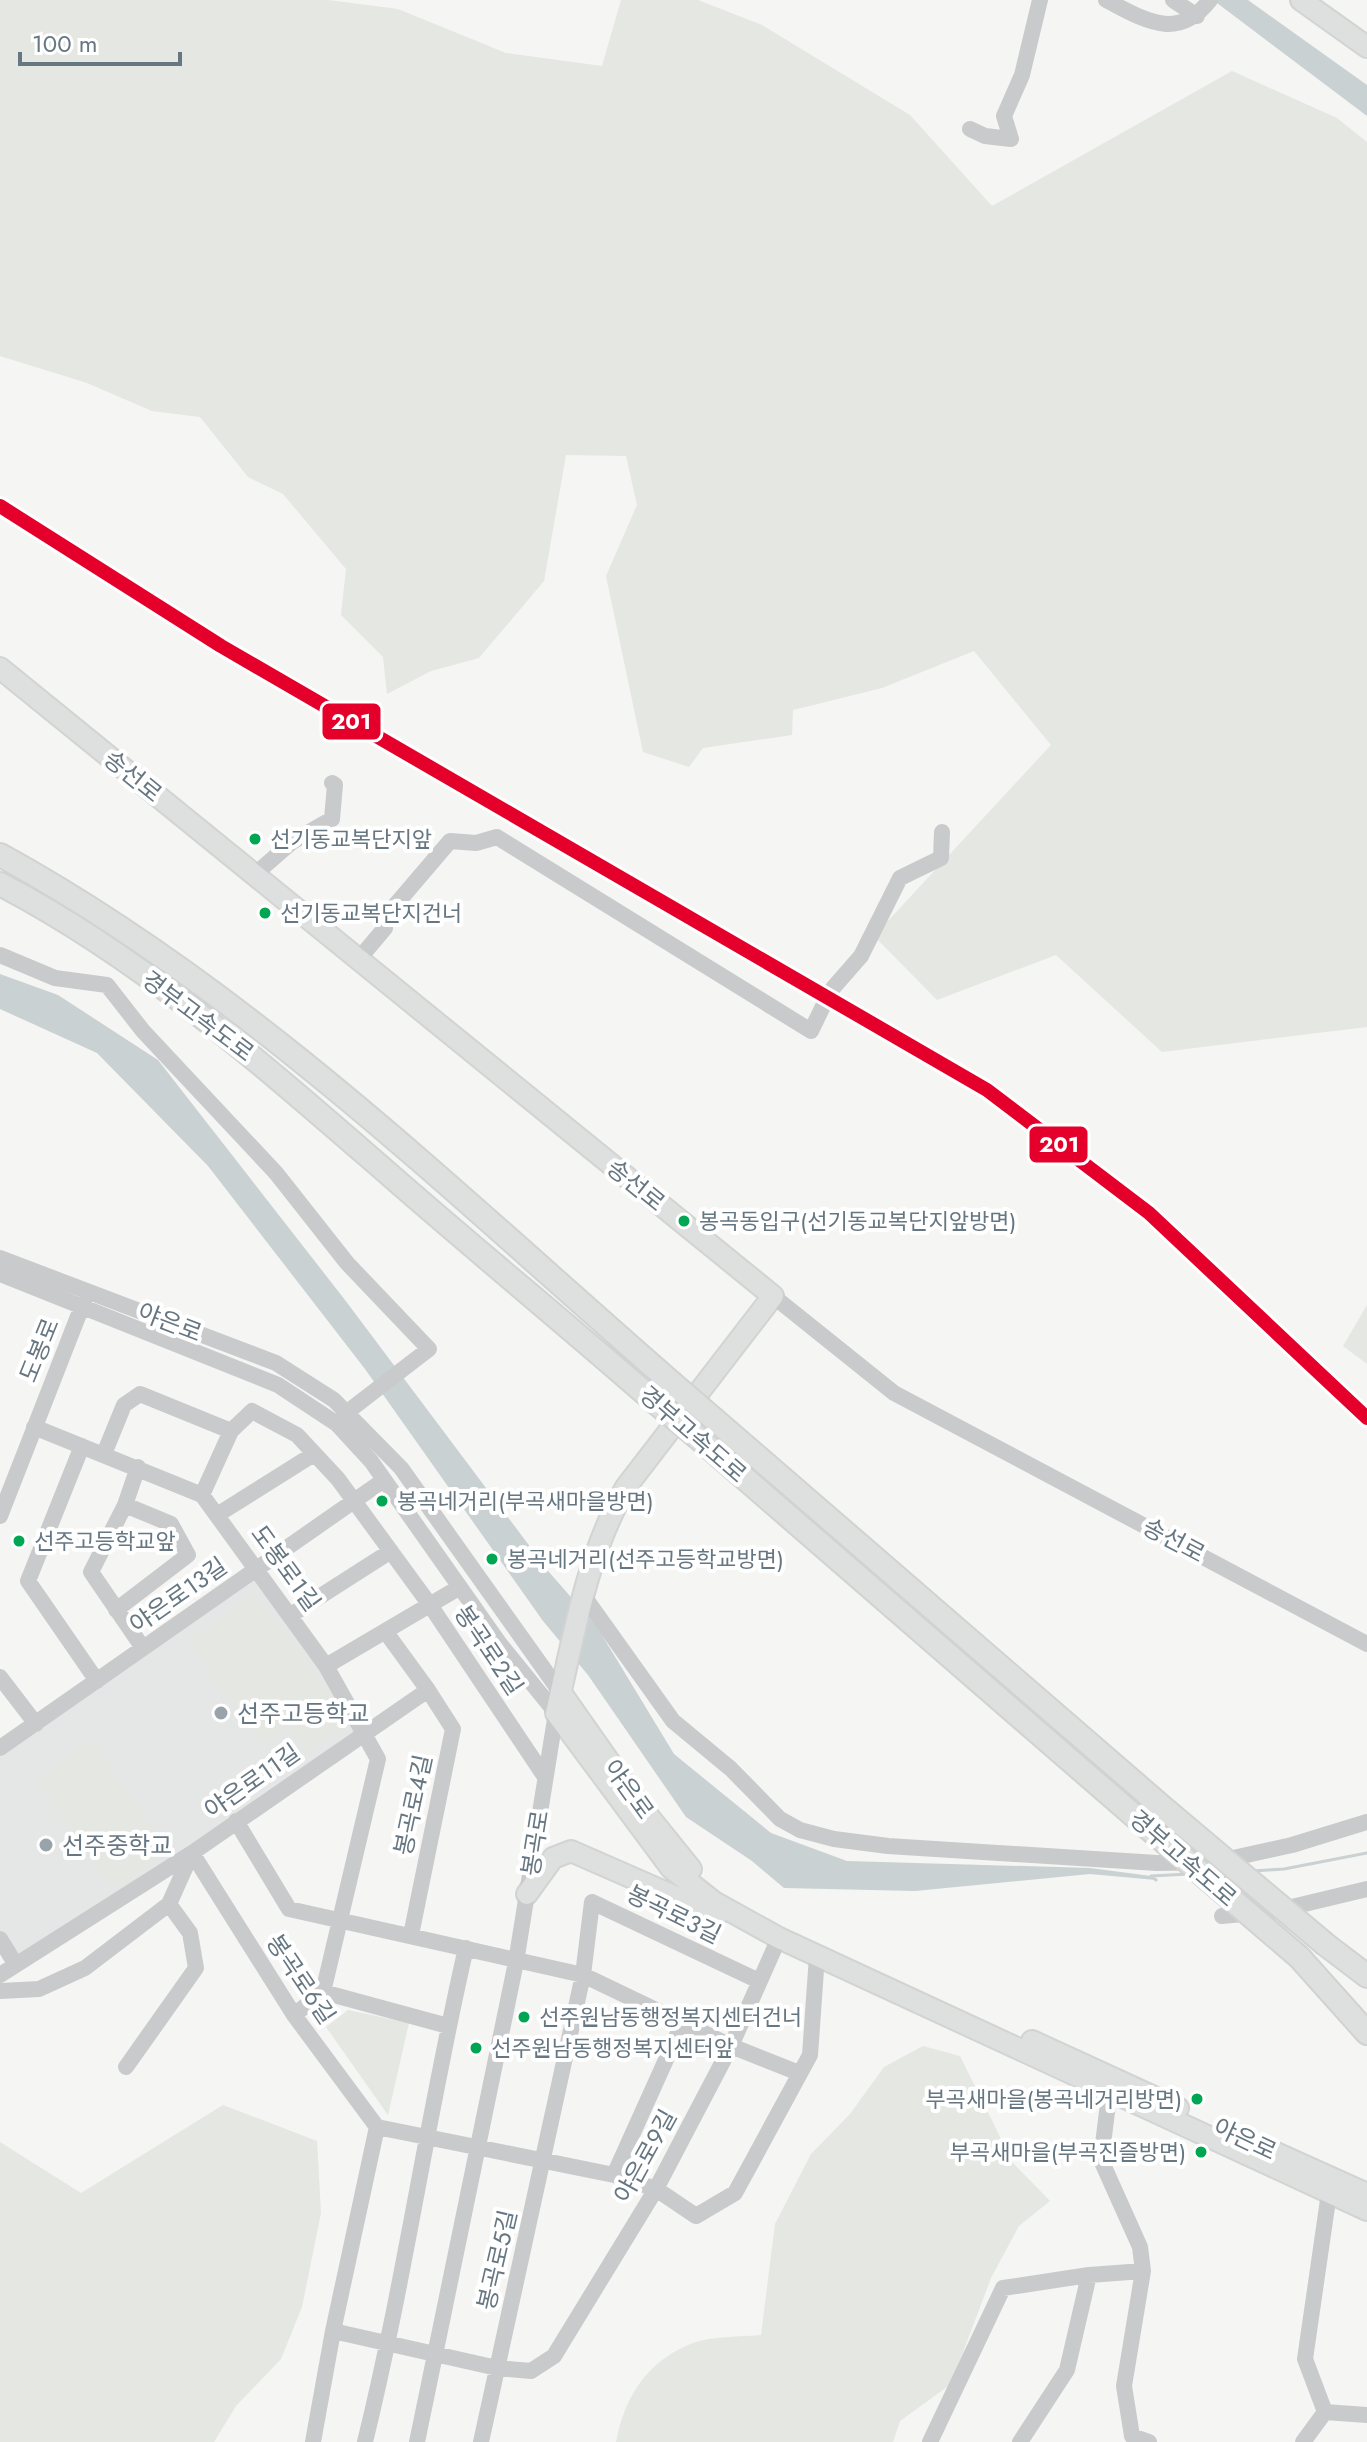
<svg xmlns="http://www.w3.org/2000/svg" width="1367" height="2442" viewBox="0 0 1367 2442" font-family="Jost,'Noto Sans KR',sans-serif">
<style>
.built{fill:#e5e6e6}
.green{fill:#e4e7e2}
.water{fill:#c9d1d3}
.lines{fill:none;stroke-linecap:round;stroke-linejoin:round}
.stream{stroke:#c9d1d3;stroke-width:3}
.major-casing{stroke:#d2d3d3;stroke-width:24}
.highway-casing{stroke:#d1d2d2;stroke-width:26}
.minor{stroke:#c9cacb;stroke-width:16}
.major{stroke:#dedfdf;stroke-width:20}
.highway{stroke:#dedfdf;stroke-width:22}
.highway-bridge-casing{stroke:#d1d2d2;stroke-width:26;stroke-linecap:butt}
.highway-bridge{stroke:#dedfdf;stroke-width:22}
.rail-1-casing{stroke:#fff;stroke-width:20}
.rail-1{stroke:#e4002b;stroke-width:14}
.bus-dot{fill:#00a651;stroke:#fff;stroke-width:3}
.poi-dot{fill:#99a3aa;stroke:#fff;stroke-width:3}
.labels{text-anchor:middle;dominant-baseline:central;stroke-width:8;stroke-linejoin:round;paint-order:stroke}
.bus-label{font-size:22px;fill:#677782;stroke:#fff;text-anchor:start}
.street-label{font-size:24px;fill:#677782;stroke:#fff}
.poi-label{font-size:24px;fill:#677782;stroke:#fff;text-anchor:start}
.line-badge{stroke:#fff;stroke-width:3}
.badge-label{font-size:22px;text-anchor:middle;font-weight:bold;fill:#fff}
</style>
<rect width="100%" height="100%" fill="#f5f5f3"/>
<path class="built" d="M258 1568 365 1731 16 1965 0 1939V1748Z"/>
<path class="green" d="M0 0H328L398 9 506 53 602 66 621 0H698L762 25 910 115 992 206 1232 71 1337 118 1367 142V1027L1162 1052 1056 955 937 1000 874 936 1051 745 974 651 882 688 793 710 792 735 703 748 689 767 643 752 606 576 637 505 626 456 566 455 544 581 479 658 431 671 387 694 383 657 341 615 346 569 283 494 248 477 200 417 152 411 87 383 0 356Z
M1367 1305V1364L1343 1346Z
M255 1592 331 1693 261 1745 186 1643Z
M334 1701 350 1724 306 1754 290 1730Z
M91 1741 169 1851 113 1889 36 1779Z
M348 2010 409 2023 388 2115 326 2027Z
M923 2046 960 2056 1013 2163 1050 2201 1019 2226 991 2278 951 2384 900 2421 893 2442H616C625 2396 647 2361 693 2343 712 2336 740 2337 761 2335L775 2224 811 2154 850 2114 884 2067Z
M223 2105 317 2141 321 2213 302 2307 281 2359 236 2406 214 2442H0V2142L81 2193Z"/>
<path class="water" d="M1213 0H1248L1367 85V116Z
M0 974 58 995 158 1060 345 1300 549 1572 597 1627 674 1754 771 1833 847 1861 1090 1868 1151 1876 1156 1880 1090 1874 915 1891 784 1888 752 1861 686 1817 588 1675 543 1621 365 1369 208 1166 97 1053 0 1009Z"/>
<g class="lines">
<path class="stream" d="M1252 1871 1284 1869 1367 1853
M1156 1880 1151 1876 1189 1874"/>
<g class="major-casing">
<path id="major" d="M1301 0 1367 47
M0 668 773 1296 626 1487C586 1557 574 1635 556 1713L671 1868 714 1902 779 1938 1367 2210
M561 1693 641 1807 691 1869
M527 1894 553 1858 571 1851 717 1915
M1032 2041 1178 2108
M1276 2153 1367 2194"/>
</g>
<g class="highway-casing">
<path id="highway" d="M0 855C250 992 458 1197 672 1383
M0 884C142 958 263 1065 383 1169 473 1248 565 1323 655 1402
M715 1420 1167 1811
M697 1437 1140 1821
M1325 1944 1367 1976
M1299 1957 1367 2033"/>
</g>
<path class="minor" d="M1106 0C1145 20 1177 42 1210 0
M1173 0 1197 16
M970 129 985 136 1011 139 1004 116 1022 75 1040 0
M254 875 292 842 332 819 335 785 332 783
M0 955 55 978 107 985 143 1031 276 1173 347 1263 429 1349 346 1413
M358 960 385 928 382 922 386 916 450 841 476 843 497 837 811 1031 827 998
M833 988 861 956 900 878 941 858 942 832
M0 1258 276 1363 334 1400 401 1468 561 1693
M0 1274 278 1385 337 1424 371 1461 500 1644 556 1713 516 1962 417 2442
M773 1296 894 1393 1367 1644
M34 1427 202 1495 326 1666 378 1759 323 1992 294 2015
M82 1446 28 1581 97 1681
M104 1454 124 1405 140 1394 231 1431
M138 1467 125 1505 91 1572 143 1648
M202 1495 231 1431 252 1411 297 1435 338 1479 430 1605 545 1777
M217 1515 314 1454
M0 1516 86 1296
M583 1595 673 1721 731 1769 780 1819 800 1830 834 1839 888 1846 1157 1863 1215 1862 1292 1845 1367 1822
M116 1610 188 1555 171 1524 125 1505
M291 1615 391 1551
M326 1666 460 1587
M0 1677 36 1724
M0 1748 384 1480
M236 1821 289 1909 583 1975 731 2046 799 2073
M192 1853 294 2015 377 2127 614 2175 656 2189 696 2216 735 2193 810 2055 817 1956
M1222 1916 1275 1911 1367 1889
M411 1935 453 1729 428 1690
M0 1939 16 1965
M0 1975 192 1853 428 1690 385 1631
M0 1991 39 1989 85 1968 169 1904 191 1855
M323 1992 448 2026
M126 2067 196 1968 190 1933 169 1904
M1111 2080 1101 2160 1140 2247 1143 2271 1124 2386 1132 2436 1149 2442
M614 2175 683 2022
M333 2331 497 2368 531 2371 554 2356 656 2189 731 2046 779 1938
M1325 2412 1367 2415
M313 2442 333 2331 377 2127
M365 2442C405 2279 428 2112 466 1948
M481 2442 583 1975 592 1902 759 1981
M930 2442 1003 2288 1089 2275
M1020 2442 1067 2370 1089 2275 1143 2271
M1303 2442 1325 2412 1305 2359 1329 2193"/>
<use href="#major" class="major"/>
<use href="#highway" class="highway"/>
<g class="highway-bridge-casing">
<path id="highway-bridge" d="M672 1383 715 1420
M655 1402 697 1437
M1167 1811 1325 1944
M1140 1821 1299 1957"/>
</g>
<use href="#highway-bridge" class="highway-bridge"/>
<g class="rail-1-casing">
<path id="rail-1" d="M0 506 221 646 987 1090 1149 1213 1367 1418"/>
</g>
<use href="#rail-1" class="rail-1"/>
</g>
<g class="bus-dot">
<circle cx="255" cy="839" r="7"/>
<circle cx="265" cy="913" r="7"/>
<circle cx="684" cy="1221" r="7"/>
<circle cx="382" cy="1501" r="7"/>
<circle cx="19" cy="1541" r="7"/>
<circle cx="492" cy="1559" r="7"/>
<circle cx="524" cy="2017" r="7"/>
<circle cx="476" cy="2048" r="7"/>
<circle cx="1197" cy="2099" r="7"/>
<circle cx="1201" cy="2152" r="7"/>
</g>
<g class="poi-dot">
<circle cx="221" cy="1713" r="8"/>
<circle cx="46" cy="1845" r="8"/>
</g>
<g class="labels">
<g class="bus-label">
<text x="270" y="839">선기동교복단지앞</text>
<text x="280" y="913">선기동교복단지건너</text>
<text x="699" y="1221">봉곡동입구(선기동교복단지앞방면)</text>
<text x="397" y="1501">봉곡네거리(부곡새마을방면)</text>
<text x="34" y="1541">선주고등학교앞</text>
<text x="507" y="1559">봉곡네거리(선주고등학교방면)</text>
<text x="539" y="2017">선주원남동행정복지센터건너</text>
<text x="491" y="2048">선주원남동행정복지센터앞</text>
<text x="1182" y="2099" text-anchor="end">부곡새마을(봉곡네거리방면)</text>
<text x="1186" y="2152" text-anchor="end">부곡새마을(부곡진즐방면)</text>
</g>
<g class="street-label">
<text transform="translate(133 776) rotate(39)">송선로</text>
<text transform="translate(198 1016) rotate(37)">경부고속도로</text>
<text transform="translate(636 1185) rotate(39)">송선로</text>
<text transform="translate(170 1322) rotate(21)">야은로</text>
<text transform="translate(39 1350) rotate(-68)">도봉로</text>
<text transform="translate(693 1434) rotate(41)">경부고속도로</text>
<text transform="translate(1174 1540) rotate(28)">송선로</text>
<text transform="translate(286 1568) rotate(54)">도봉로1길</text>
<text transform="translate(178 1595) rotate(-35)">야은로13길</text>
<text transform="translate(489 1650) rotate(56)">봉곡로2길</text>
<text transform="translate(252 1781) rotate(-35)">야은로11길</text>
<text transform="translate(629 1789) rotate(54)">야은로</text>
<text transform="translate(413 1805) rotate(-78)">봉곡로4길</text>
<text transform="translate(535 1843) rotate(-81)">봉곡로</text>
<text transform="translate(1183 1858) rotate(41)">경부고속도로</text>
<text transform="translate(674 1914) rotate(26)">봉곡로3길</text>
<text transform="translate(301 1979) rotate(56)">봉곡로6길</text>
<text transform="translate(1245 2139) rotate(25)">야은로</text>
<text transform="translate(645 2156) rotate(-61)">야은로9길</text>
<text transform="translate(497 2260) rotate(-77)">봉곡로5길</text>
</g>
<g class="poi-label">
<text x="237" y="1713">선주고등학교</text>
<text x="62" y="1845">선주중학교</text>
</g>
</g>
<g class="line-badge">
<rect x="321" y="702" width="61" height="39" rx="8" fill="#e4002b"/>
<rect x="1028" y="1125" width="61" height="39" rx="8" fill="#e4002b"/>
</g>
<g class="badge-label">
<text x="351" y="729">201</text>
<text x="1059" y="1152">201</text>
</g>
<path d="M20 52v12h160v-12" fill="none" stroke="#677782" stroke-width="4"/>
<text x="32" y="52" font-size="24" fill="#677782" stroke="#ffffff" stroke-width="6" paint-order="stroke">100 m</text>
</svg>
